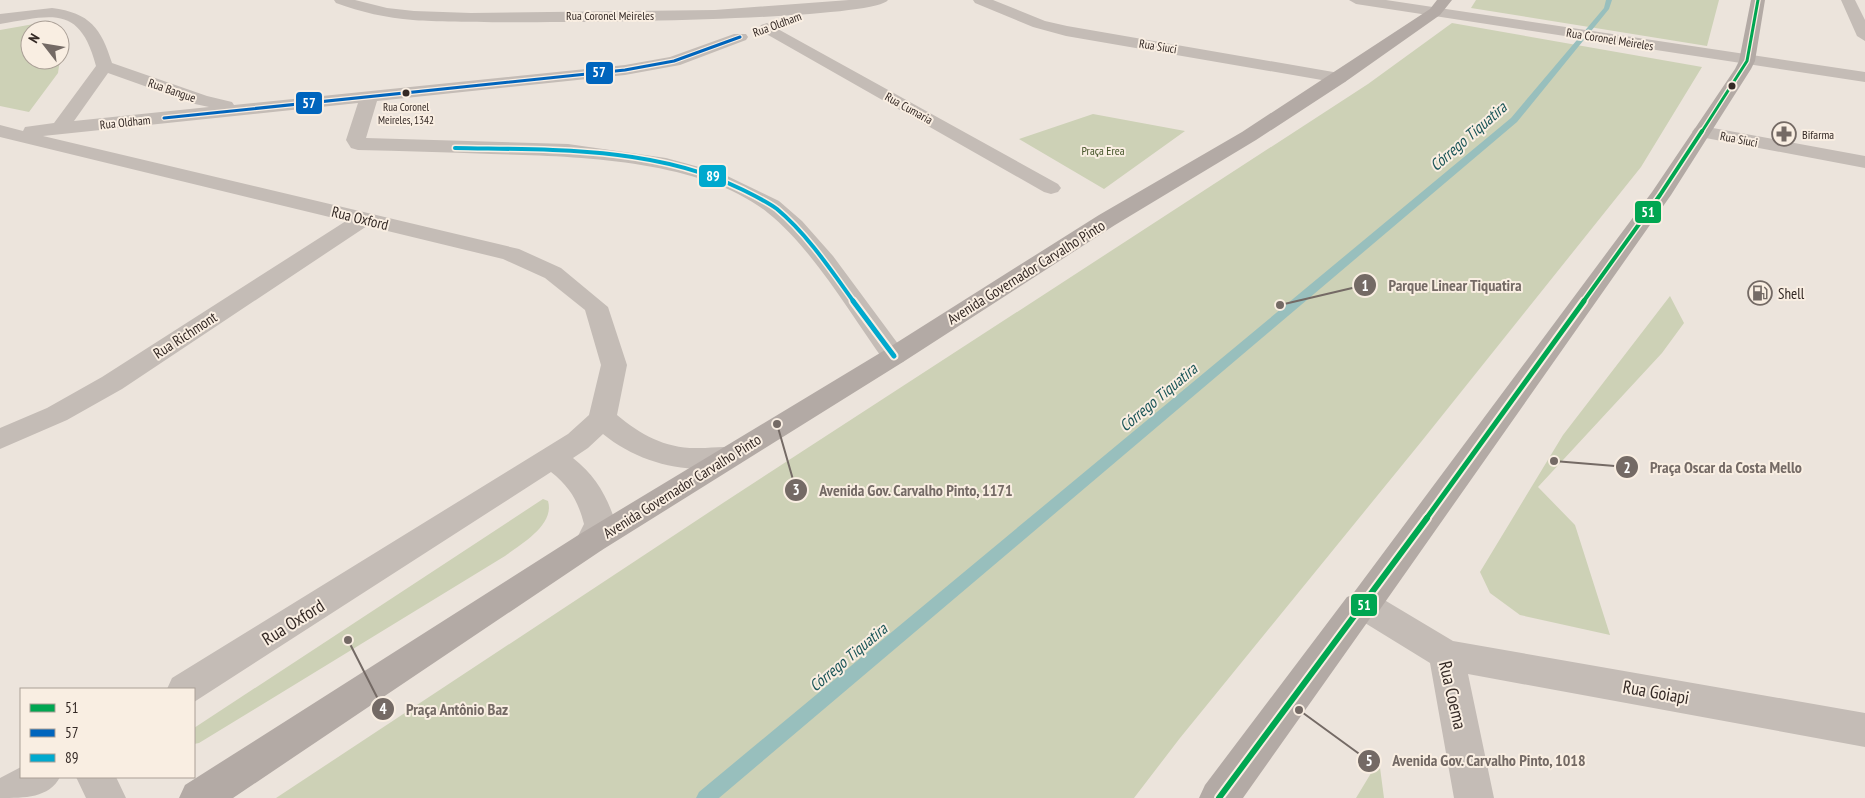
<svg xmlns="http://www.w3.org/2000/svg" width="1865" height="798" viewBox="0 0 1865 798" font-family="'PT Sans Narrow',sans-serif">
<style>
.green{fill:#cdd1b6}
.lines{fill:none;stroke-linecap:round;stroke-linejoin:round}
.stream{fill:#98bfbd;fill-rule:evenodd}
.minor{fill:#c4bcb6;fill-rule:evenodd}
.major{fill:#b3aaa5;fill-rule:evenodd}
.bus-1-far3-casing{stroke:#f9eee2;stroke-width:5.5}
.bus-1-far2-casing{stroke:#f9eee2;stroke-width:7}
.bus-1-far1-casing{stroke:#f9eee2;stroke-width:9}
.bus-1-casing{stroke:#f9eee2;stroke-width:10}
.bus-2-casing{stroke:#f9eee2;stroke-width:5.5}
.bus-3-far1-casing{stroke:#f9eee2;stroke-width:7}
.bus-3-casing{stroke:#f9eee2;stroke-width:9}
.bus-1-far3{stroke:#00a651;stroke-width:3}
.bus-1-far2{stroke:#00a651;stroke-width:4}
.bus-1-far1{stroke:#00a651;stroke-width:5}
.bus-1{stroke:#00a651;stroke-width:6}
.bus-2{stroke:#0065bd;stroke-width:3}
.bus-3-far1{stroke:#00a9ce;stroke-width:4}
.bus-3{stroke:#00a9ce;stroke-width:5}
.bus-dot{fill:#342925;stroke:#f9eee2;stroke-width:2}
.labels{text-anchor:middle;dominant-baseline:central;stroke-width:4;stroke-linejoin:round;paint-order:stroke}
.far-bus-label{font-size:11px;fill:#342925;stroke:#f9eee2}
.far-street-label{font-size:12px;fill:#342925;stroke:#f9eee2}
.far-poi-label{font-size:12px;fill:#342925;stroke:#f9eee2;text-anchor:start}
.far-park-label{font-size:12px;fill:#445327;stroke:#f9eee2}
.street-label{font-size:15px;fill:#342925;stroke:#f9eee2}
.poi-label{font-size:15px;fill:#342925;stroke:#f9eee2;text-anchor:start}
.water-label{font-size:16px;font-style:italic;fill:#195457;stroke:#f9eee2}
.near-street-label{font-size:18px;fill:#342925;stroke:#f9eee2}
.leader{fill:none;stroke:#746a65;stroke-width:2}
.callout-dot{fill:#746a65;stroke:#f9eee2;stroke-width:2}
.mark-label{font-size:15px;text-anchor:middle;font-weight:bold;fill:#fff}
.callout-label{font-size:16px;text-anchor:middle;font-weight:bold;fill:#746a65;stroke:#f9eee2;stroke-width:4;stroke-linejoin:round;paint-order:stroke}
.line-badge{stroke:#f9eee2;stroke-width:2}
.badge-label{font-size:14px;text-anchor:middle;font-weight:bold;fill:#fff}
</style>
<rect width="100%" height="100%" fill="#ece4dc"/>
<path class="green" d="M1476 0H1719L1707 46 1471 8Z
M1452 23 1702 67 1641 167 1421 442 1180 738 1134 798H276L726 501 1368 84Z
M34 24 42 30H30V60L60 59 58 73 29 112 0 106V30Z
M1093 114 1185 131 1104 189 1019 139Z
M1670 296 1684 323 1662 353 1538 487 1575 525 1610 635 1520 615 1490 593 1480 572 1563 435Z
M543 499 548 501C555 525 521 544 505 556L199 743 194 744V728Z
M1379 760 1384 798H1356Z"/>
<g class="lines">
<path class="stream" d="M1606 0H1612L1609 9 1517 122 719 798H696L699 792 1511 118 1604 8Z"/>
<path class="minor" d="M334 0H355L387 8 414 11 471 13 715 10 849 0H888C873 23 463 25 413 20 386 18 361 12 336 3Z
M973 0H993L1045 21 1067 26 1339 73 1345 74 1348 78 1345 82 1339 83 1066 36 1033 27 975 3Z
M1349 0H1386L1865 72V82L1356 4Z
M1841 0H1855L1865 20V41L1857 36Z
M52 8C90 13 101 28 112 63L207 96 232 102 234 105 625 65 670 57 734 34H746L748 37 746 40 680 65 625 75 377 101 366 138 568 144 666 158 721 173 779 201 802 221 833 256 907 356 903 362 894 364 885 362C851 315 813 249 768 213 702 159 573 156 491 154 446 152 402 151 358 150L351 148 346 140 358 103 43 136 519 249 561 268 608 307 627 365 617 415C641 435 666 449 699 448 713 448 727 445 741 449L746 456 741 463C694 477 641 465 603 434L588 448 573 458C596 476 607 496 616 524L602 550 591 554 580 550 575 542 584 524C578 501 570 487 551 472L194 702V689H167L172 678 568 434 589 415 601 365 585 310 545 278 503 259 367 226 122 389 67 420 0 449V428L47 408 102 377 346 221 0 137V125L23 131 25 127 54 123 96 66C80 5 53 15 0 24V14ZM108 73 195 104 209 107 74 121Z
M767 23 1058 184 1061 188 1058 192 1051 194 1044 192 761 31 759 28 761 25Z
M1702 126 1865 156V168L1695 136 1692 132 1695 128Z
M1364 591 1376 595 1453 641 1865 713V747L1468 674 1494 798H1454L1430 663 1352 615 1347 605 1352 595Z
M21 767V777H60C49 798 25 798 0 798V778Z
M76 777H116L126 798H86Z"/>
<path class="major" d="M1437 0H1452L1440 15 1345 82 1256 140 1115 225 903 362 602 550 233 798H179L185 785 580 534 885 350 1099 215 1242 132 1430 9Z
M1751 0H1765L1755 61 1751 69 1671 195 1376 615 1371 617 1243 798H1199L1205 785 1347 597 1352 595 1652 192 1735 69 1739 61Z"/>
<g class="bus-1-far3-casing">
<path id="bus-1-far3" d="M1701 133 1747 61 1758 0"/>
</g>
<g class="bus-1-far2-casing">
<path id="bus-1-far2" d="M1583 302 1660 195 1702 131"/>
</g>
<g class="bus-1-far1-casing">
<path id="bus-1-far1" d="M1426 519 1584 301"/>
</g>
<g class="bus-1-casing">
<path id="bus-1" d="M1219 798 1427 518"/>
</g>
<g class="bus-2-casing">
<path id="bus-2" d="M164 118 625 70 674 61 740 37"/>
</g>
<g class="bus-3-far1-casing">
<path id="bus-3-far1" d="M455 148C550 150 654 146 741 189 753 195 766 201 777 209 807 234 831 270 854 302"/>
</g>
<g class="bus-3-casing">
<path id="bus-3" d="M853 301 894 356"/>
</g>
<use href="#bus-1-far3" class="bus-1-far3"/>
<use href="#bus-1-far2" class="bus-1-far2"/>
<use href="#bus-1-far1" class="bus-1-far1"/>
<use href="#bus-1" class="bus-1"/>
<use href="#bus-2" class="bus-2"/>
<use href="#bus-3-far1" class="bus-3-far1"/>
<use href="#bus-3" class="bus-3"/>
</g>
<defs>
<g id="pharmacy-ring" transform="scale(1.25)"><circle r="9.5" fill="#f9eee2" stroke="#746a65" stroke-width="1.5"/><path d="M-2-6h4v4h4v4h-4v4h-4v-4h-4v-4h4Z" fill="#746a65"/></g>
<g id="fuel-ring" transform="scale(1.25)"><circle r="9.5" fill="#f9eee2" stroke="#746a65" stroke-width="1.5"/><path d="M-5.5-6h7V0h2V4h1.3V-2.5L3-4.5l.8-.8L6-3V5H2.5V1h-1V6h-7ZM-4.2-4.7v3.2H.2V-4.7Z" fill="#746a65"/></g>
</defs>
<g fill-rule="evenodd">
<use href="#pharmacy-ring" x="1784" y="134"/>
<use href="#fuel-ring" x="1760" y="293"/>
</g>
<g class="bus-dot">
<circle cx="1732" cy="86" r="4.5"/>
<circle cx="406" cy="93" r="4.5"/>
</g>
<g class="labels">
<g class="far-bus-label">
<text x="406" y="107">Rua Coronel<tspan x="406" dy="13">Meireles, 1342</tspan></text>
</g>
<g class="far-street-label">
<text x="610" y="15">Rua Coronel Meireles</text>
<text transform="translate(777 24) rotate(-20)">Rua Oldham</text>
<text transform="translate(1610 39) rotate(9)">Rua Coronel Meireles</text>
<text transform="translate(1158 46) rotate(9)">Rua Siuci</text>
<text transform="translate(172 90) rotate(19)">Rua Bangue</text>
<text transform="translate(909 108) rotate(29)">Rua Cumaria</text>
<text transform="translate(125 122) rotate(-6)">Rua Oldham</text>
<text transform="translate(1739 139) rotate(11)">Rua Siuci</text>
</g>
<g class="far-poi-label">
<text x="1802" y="134">Bifarma</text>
</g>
<g class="far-park-label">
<text x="1103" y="150">Praça Erea</text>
</g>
<g class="street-label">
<text transform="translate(360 218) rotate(14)">Rua Oxford</text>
<text transform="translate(1026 272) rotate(-32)">Avenida Governador Carvalho Pinto</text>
<text transform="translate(185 335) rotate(-33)">Rua Richmont</text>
<text transform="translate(682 486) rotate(-32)">Avenida Governador Carvalho Pinto</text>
</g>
<g class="poi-label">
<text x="1778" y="293">Shell</text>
</g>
<g class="water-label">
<text transform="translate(1468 136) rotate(-41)">Córrego Tiquatira</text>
<text transform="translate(1158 397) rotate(-40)">Córrego Tiquatira</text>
<text transform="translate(848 657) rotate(-40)">Córrego Tiquatira</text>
</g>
<g class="near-street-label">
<text transform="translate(293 622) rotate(-32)">Rua Oxford</text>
<text transform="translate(1656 692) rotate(10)">Rua Goiapi</text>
<text transform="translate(1453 695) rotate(77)">Rua Coema</text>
</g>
</g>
<path class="leader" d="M1280 305L1365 285M1554 461L1627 467M777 424L796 490M348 640L383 709M1299 710L1369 761"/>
<g class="callout-dot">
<circle cx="1280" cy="305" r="5"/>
<circle cx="1554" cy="461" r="5"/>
<circle cx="777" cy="424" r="5"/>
<circle cx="348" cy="640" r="5"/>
<circle cx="1299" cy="710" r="5"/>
<circle cx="1365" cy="285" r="12"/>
<circle cx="1627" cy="467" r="12"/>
<circle cx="796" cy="490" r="12"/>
<circle cx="383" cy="709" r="12"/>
<circle cx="1369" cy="761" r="12"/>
</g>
<g class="mark-label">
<text x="1365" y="291">1</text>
<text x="1627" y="473">2</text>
<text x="796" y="495">3</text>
<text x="383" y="714">4</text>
<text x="1369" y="766">5</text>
</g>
<g class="callout-label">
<text x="1455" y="291">Parque Linear Tiquatira</text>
<text x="1726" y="473">Praça Oscar da Costa Mello</text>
<text x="916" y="496">Avenida Gov. Carvalho Pinto, 1171</text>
<text x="457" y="715">Praça Antônio Baz</text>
<text x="1489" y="766">Avenida Gov. Carvalho Pinto, 1018</text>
</g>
<g class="line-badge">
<rect x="585" y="61" width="29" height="24" rx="5" fill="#0065bd"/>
<rect x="295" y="91" width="28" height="24" rx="5" fill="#0065bd"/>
<rect x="698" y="164" width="29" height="24" rx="5" fill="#00a9ce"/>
<rect x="1634" y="200" width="28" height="24" rx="5" fill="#00a651"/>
<rect x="1350" y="593" width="28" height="24" rx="5" fill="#00a651"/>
</g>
<g class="badge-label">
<text x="599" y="77">57</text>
<text x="309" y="108">57</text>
<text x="713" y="181">89</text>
<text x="1648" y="217">51</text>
<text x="1364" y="610">51</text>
</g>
<rect x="20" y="688" width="175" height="90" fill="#f9eee2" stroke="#aa9f96"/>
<rect x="30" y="704" width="25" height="8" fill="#00a651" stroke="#aa9f96"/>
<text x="65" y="713" font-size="15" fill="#342925">51</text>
<rect x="30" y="729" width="25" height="8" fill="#0065bd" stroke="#aa9f96"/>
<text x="65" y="738" font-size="15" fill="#342925">57</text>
<rect x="30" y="754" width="25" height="8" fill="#00a9ce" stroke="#aa9f96"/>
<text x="65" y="763" font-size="15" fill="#342925">89</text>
<g transform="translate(45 45) rotate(301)"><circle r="24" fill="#f9eee2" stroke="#aa9f96"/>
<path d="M0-4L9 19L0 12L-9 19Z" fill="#746a65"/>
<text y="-8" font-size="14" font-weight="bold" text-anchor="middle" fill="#342925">N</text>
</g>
</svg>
